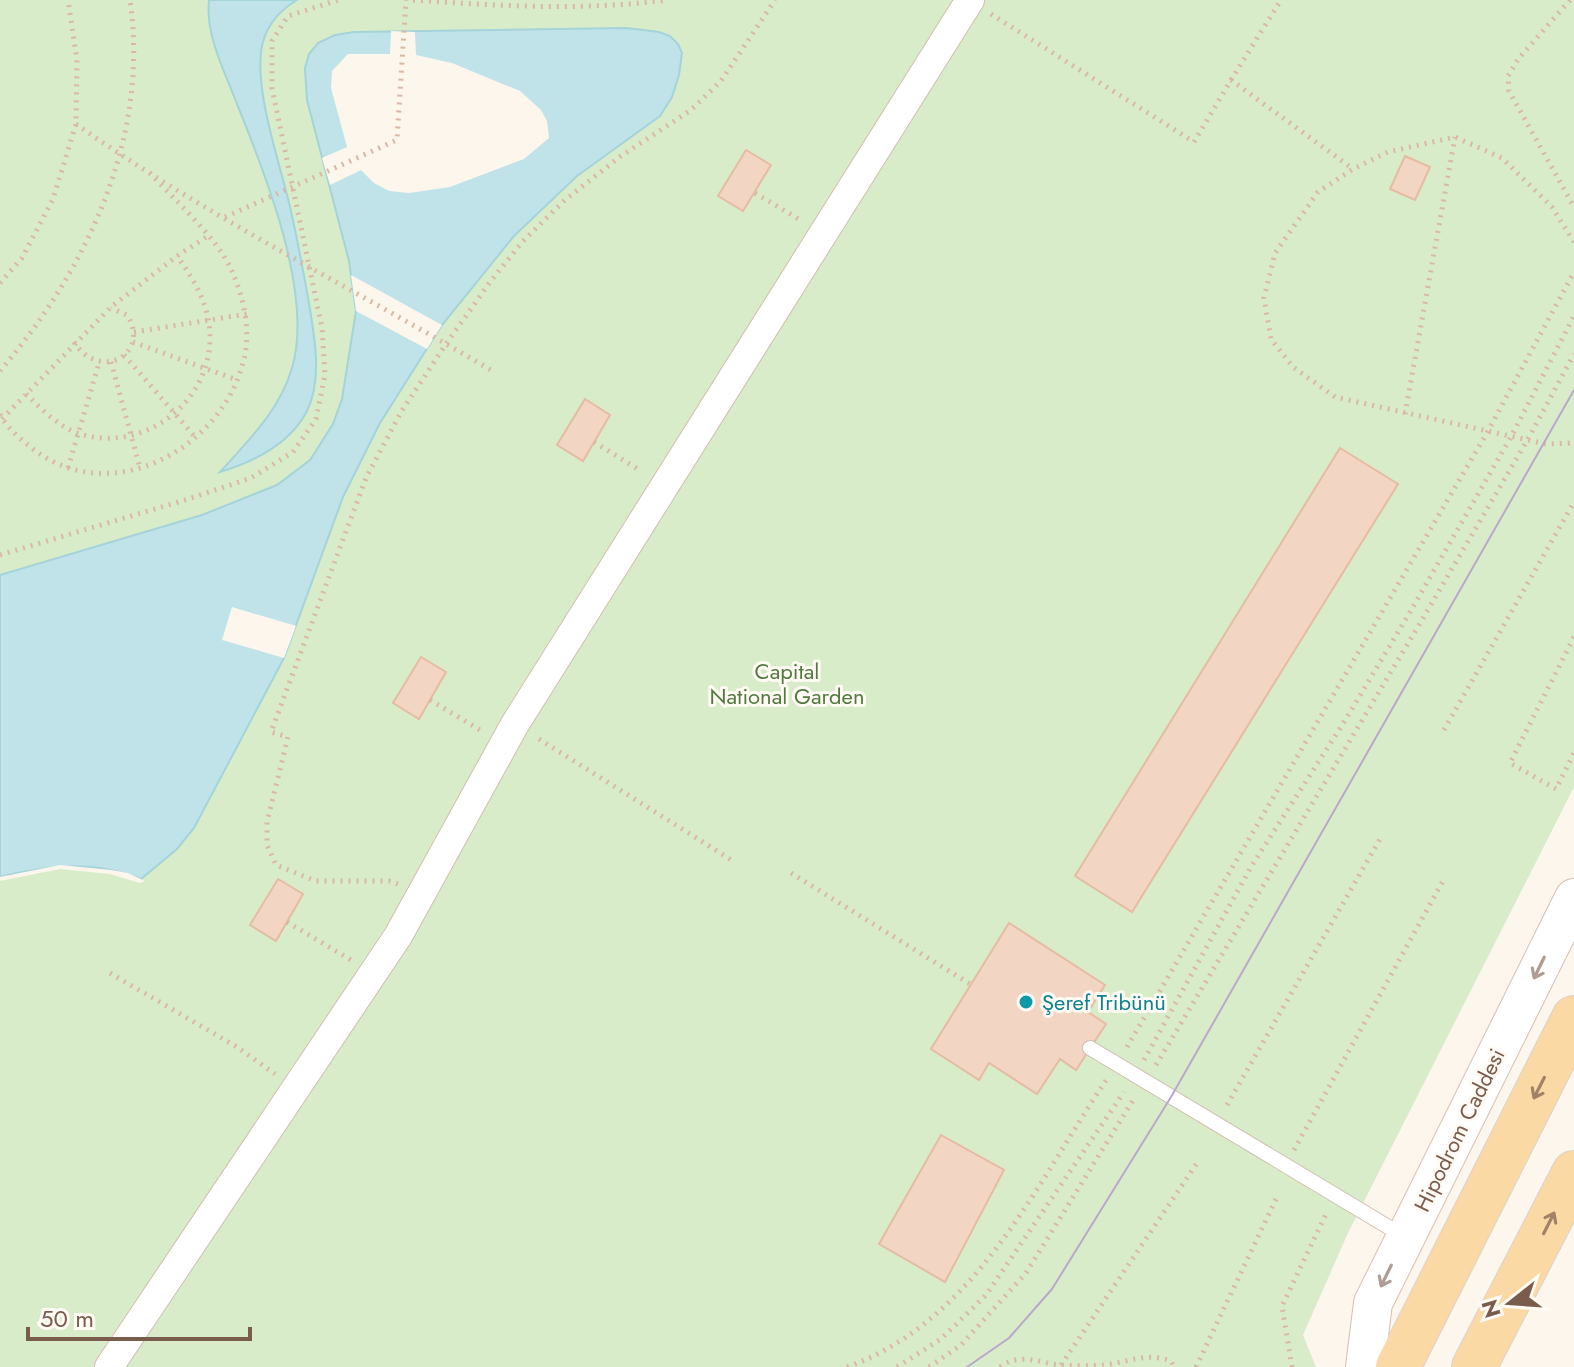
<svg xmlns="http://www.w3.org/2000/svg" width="1574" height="1367" viewBox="0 0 1574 1367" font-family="Jost,sans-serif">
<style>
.green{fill:#d8ecc9}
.water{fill:#bfe3e8;stroke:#a5d3da;stroke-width:2}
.pier{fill:#fdf6ec}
.building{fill:#f3d5c3;stroke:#e6bba3;stroke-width:2}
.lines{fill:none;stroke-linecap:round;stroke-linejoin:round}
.lane-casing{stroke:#d1beb0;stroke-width:16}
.street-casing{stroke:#d1beb0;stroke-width:30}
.secondary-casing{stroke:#d6c0b0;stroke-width:40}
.primary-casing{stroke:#dad1cd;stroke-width:46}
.path{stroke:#d9b8a5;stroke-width:5;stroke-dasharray:2 6;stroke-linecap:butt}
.lane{stroke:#fff;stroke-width:14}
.street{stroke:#fff;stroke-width:28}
.secondary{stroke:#fff;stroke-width:38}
.primary{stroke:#fbd9a5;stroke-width:44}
.tram{stroke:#b9a8c9;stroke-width:2}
.oneway{stroke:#af9d94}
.oneway2{stroke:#a18267}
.culture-dot{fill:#0f9aa8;stroke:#fffaf3;stroke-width:3}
.labels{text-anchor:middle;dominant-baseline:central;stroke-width:6;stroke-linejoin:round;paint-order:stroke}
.park-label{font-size:22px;fill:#537a41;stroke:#fffaf3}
.culture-label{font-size:22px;fill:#0d838f;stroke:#fffaf3;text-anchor:start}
.street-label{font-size:22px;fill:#7a5c4d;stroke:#fffaf3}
</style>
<rect width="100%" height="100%" fill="#fdf6ec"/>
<path class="green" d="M0 0H1574V787L1348 1233 1303 1335 1316 1367H0Z"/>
<path class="water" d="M209 0H297C277 12 264 28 261 52 256 97 280 163 290 207 298 241 304 275 310 309 315 340 322 381 307 411 290 444 253 462 220 472 248 441 280 410 292 368 314 295 265 173 237 104 225 72 205 35 209 0Z
M627 28 659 32 670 36 678 44 682 53 679 75 672 97 660 116 577 176 514 236 442 325 380 423 343 497 284 658 194 828 177 849 141 879C95 860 47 865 0 877V575L202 515 277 485 310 460 333 424 342 399 356 311 349 261 307 100 305 68 309 54 318 43 335 35 354 32Z"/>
<path class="pier" d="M391 31 415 32 416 55 452 63 520 91 541 110 547 121 549 138 524 159 450 187 409 193 389 191 374 183 361 170 330 185 322 158 347 147 331 88 332 71 348 54H390Z
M351 275 442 325 427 349 356 311Z
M232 607 296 626 284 658 222 640Z
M60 865 111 870 128 873 145 881 140 883 110 874 60 869 0 881V877Z"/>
<path class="building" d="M746 150 771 165 743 211 718 196Z
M1405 156 1430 167 1415 200 1390 189Z
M585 399 610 415 583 461 557 445Z
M1340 448 1398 484 1132 912 1075 876Z
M421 657 446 672 419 719 393 703Z
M278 879 303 894 276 941 250 925Z
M1009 923 1105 985 1088 1012 1106 1024 1076 1070 1060 1059 1037 1094 989 1063 979 1080 931 1049Z
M941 1135 1004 1170 945 1282 879 1244Z"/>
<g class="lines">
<g class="lane-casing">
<path id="lane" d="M1090 1048 1405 1237"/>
</g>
<g class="street-casing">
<path id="street" d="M109 1367 398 936 515 724 970 0"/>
</g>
<g class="secondary-casing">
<path id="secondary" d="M1365 1367 1373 1303 1574 898"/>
</g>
<g class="primary-casing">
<path id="primary" d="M1398 1367 1574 1018
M1474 1367 1574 1173"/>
</g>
<path class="path" d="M413 0C498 6 583 11 668 0
M1570 0 1519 58 1508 76 1509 91 1574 207
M991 14 1194 142 1231 80 1353 169
M1231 80 1281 0
M76 124C209 218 355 289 494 372
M755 193 802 221
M225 217 397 140 406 0
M1574 242 1552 207 1502 158 1455 137 1388 152 1353 169 1318 192 1275 253 1264 298 1271 339 1293 367 1335 397 1546 444 1574 443
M0 283 22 258 53 199 76 124 77 60 68 0
M134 332 247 314
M74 342C100 383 152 353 127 315L111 308
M133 342 237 380
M124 355 196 438
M111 362 140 468
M0 371C87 269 150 137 130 0
M26 394C42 409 58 427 80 434 142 453 208 405 210 340 211 308 195 281 177 256
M0 414C7 429 21 439 33 449 110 509 220 450 243 363 252 333 244 297 231 269 215 235 174 200 149 172
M1405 414 1455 137
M2 419 111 307 177 256 208 236
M594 442 641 471
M68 468 99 363
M0 555 185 500 251 478 293 452 316 419 325 375 322 328 272 88V41L288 16 338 0
M1574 637 1510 763 1556 789 1574 753
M430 700 480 730
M1444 730 1574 502
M539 739 733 861
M791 873 970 984
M398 884 389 881H316L276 865 267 845V822L288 737 271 732 366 478 401 412 446 344 490 282 523 241 565 200 621 156 691 110 721 81 775 0
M287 922 351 960
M110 973 237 1047 275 1074
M1127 1047 1488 431 1574 272
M1144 1060 1251 867 1346 719 1410 612 1512 435 1574 316
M1156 1065 1419 625 1528 439 1574 354
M1227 1105 1380 839
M1294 1150 1443 881
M1061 1365 1199 1160
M847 1367C976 1321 1035 1185 1107 1079
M897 1367 941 1339 986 1295 1124 1092
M929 1367 961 1345 1026 1273 1135 1097
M1000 1367C1020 1352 1039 1363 1060 1365 1070 1366 1094 1366 1104 1365 1128 1362 1147 1352 1171 1361L1174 1367
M1196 1367 1277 1197
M1292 1367 1282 1306 1326 1214"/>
<use href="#lane" class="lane"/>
<use href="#street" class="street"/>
<use href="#secondary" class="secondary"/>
<use href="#primary" class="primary"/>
<path class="tram" d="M967 1367 1009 1338 1052 1289 1171 1097 1574 390"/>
</g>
<defs><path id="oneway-shaft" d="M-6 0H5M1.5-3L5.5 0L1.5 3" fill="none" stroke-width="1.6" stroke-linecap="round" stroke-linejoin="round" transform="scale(2)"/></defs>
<g class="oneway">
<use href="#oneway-shaft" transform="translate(1539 968) rotate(116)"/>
<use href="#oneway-shaft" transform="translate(1386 1276) rotate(116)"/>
</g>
<g class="oneway2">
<use href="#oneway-shaft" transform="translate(1539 1088) rotate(117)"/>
<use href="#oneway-shaft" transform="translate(1549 1223) rotate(-63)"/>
</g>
<circle class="culture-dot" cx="1026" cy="1002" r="8"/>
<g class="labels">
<g class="park-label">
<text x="787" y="671">Capital<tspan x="787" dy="25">National Garden</tspan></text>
</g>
<g class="culture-label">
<text x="1042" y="1002">Şeref Tribünü</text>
</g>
<g class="street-label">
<text transform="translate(1459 1130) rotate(-64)">Hipodrom Caddesi</text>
</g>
</g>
<g transform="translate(1510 1303) rotate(253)" stroke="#fffaf3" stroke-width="6" paint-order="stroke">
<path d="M0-6L14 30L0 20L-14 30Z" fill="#7a5c4d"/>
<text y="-12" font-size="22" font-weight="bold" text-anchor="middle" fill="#7a5c4d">N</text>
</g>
<path d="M28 1327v12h222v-12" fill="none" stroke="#7a5c4d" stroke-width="4"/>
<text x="40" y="1327" font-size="24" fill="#7a5c4d" stroke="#fffaf3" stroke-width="6" paint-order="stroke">50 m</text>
</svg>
